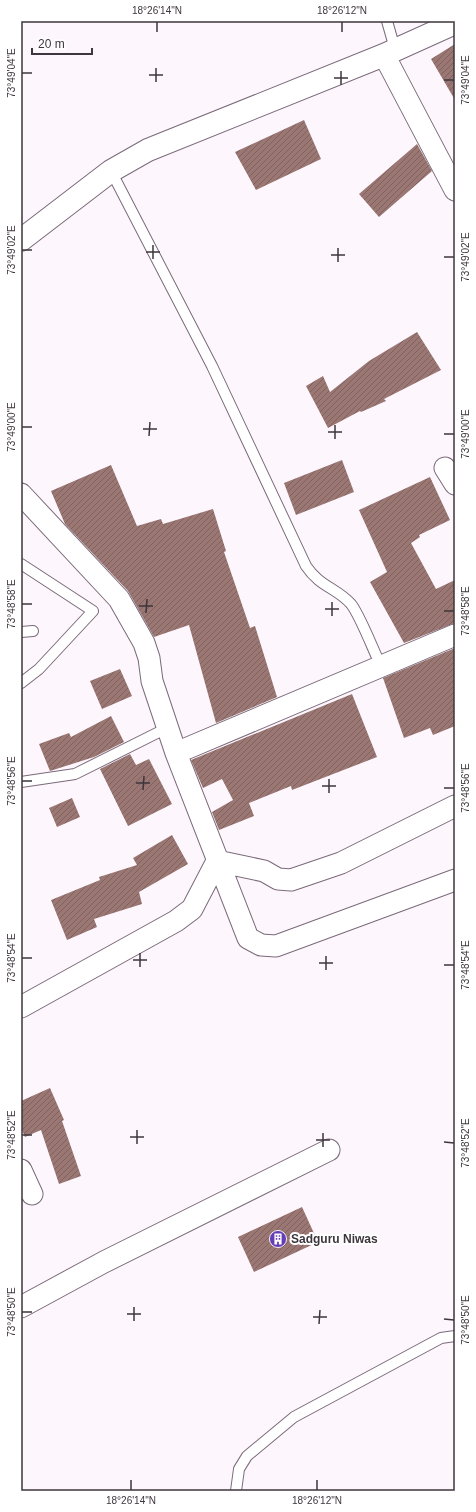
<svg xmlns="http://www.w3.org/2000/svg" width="476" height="1512" viewBox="0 0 476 1512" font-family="Arial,sans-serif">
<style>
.building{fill:url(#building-hatch)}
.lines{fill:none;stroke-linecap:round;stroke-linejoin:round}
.service-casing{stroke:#7b6a7a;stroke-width:12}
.minor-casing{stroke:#7b6a7a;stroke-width:23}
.tertiary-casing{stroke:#7b6a7a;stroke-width:24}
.service{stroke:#fff;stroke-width:10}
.minor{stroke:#fff;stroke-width:21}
.tertiary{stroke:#fff;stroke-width:22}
.ticks{fill:none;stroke:#3e363d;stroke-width:1.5}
.labels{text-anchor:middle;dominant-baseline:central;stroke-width:4;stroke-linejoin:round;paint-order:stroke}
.poi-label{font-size:12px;font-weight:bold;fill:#3e363d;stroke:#fff;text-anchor:start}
.neatline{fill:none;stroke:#3e363d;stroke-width:1.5}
.ticks-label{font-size:10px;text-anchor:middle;fill:#3e363d}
</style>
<defs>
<pattern id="building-hatch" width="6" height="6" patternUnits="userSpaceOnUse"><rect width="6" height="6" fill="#9a7773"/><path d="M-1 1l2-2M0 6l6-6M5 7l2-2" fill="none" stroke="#7f6260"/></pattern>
</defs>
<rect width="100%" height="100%" fill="#fef6fd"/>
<path class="building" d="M455 44V100L431 59Z
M304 120 321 159 256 190 235 152Z
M417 144 432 171 379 217 359 194Z
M417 332 441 370 384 399 386 401 361 412 360 411 328 428 306 386 323 376 330 392 369 361Z
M342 460 354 492 296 515 284 483Z
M111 465 137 526 161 519 163 524 213 509 226 551 224 552 250 628 255 626 277 697 216 723 189 625 154 637 128 591 65 524 51 491Z
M430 477 450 520 419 535 420 537 411 543 436 589 455 580V623L404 643 370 582 387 572 359 510Z
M455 648V726L433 735 430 728 404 738 383 678Z
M120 669 132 696 102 709 90 681Z
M352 694 377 757 292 790 291 786 249 803 254 816 219 830 212 812 233 800 222 779 203 788 191 760Z
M111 716 124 742 94 757 50 771 39 744 69 733 71 737Z
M130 754 136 765 149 759 172 804 128 826 100 769Z
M72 798 80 817 57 827 49 808Z
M172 835 188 864 139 892 142 904 94 919 97 927 67 940 51 900 100 880 99 877 137 865 133 858Z
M50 1088 64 1120 62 1121 81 1176 59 1184 41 1130 25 1137 21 1128V1101Z
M302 1207 318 1242 254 1272 238 1237Z"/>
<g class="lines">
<g class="service-casing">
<path id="service" d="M387 21 395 49
M111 171 212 366 306 566C320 587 337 588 351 604 360 615 374 652 381 666
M21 564 93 611 39 669 21 683
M21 632 33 631
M21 782 75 774 167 728
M236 1491 239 1469 247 1456 294 1417 441 1338 455 1336"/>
</g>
<g class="minor-casing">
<path id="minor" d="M384 55 455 190
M445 468 455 484
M21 494 119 599 144 643 149 658 152 681 176 753 248 938 261 945 276 946 455 880
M176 753 455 635
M217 861 264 871 278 879 291 880 341 863 455 806
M21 1007 176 921 192 909 217 861
M21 1170 32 1194
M21 1307 104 1262 329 1150"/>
</g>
<g class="tertiary-casing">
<path id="tertiary" d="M21 240 111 171 148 150 384 55 455 23"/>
</g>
<use href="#service" class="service"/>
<use href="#minor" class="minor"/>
<use href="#tertiary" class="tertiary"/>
</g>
<path class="ticks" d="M157 32V22M342 32V22M22 73H32M149 75H163M334 78H348M444 80H454M156 82V68M341 85V71M22 250H32M146 252H160M331 255H345M444 257H454M153 259V245M338 262V248M22 427H32M143 429H157M328 432H342M444 434H454M149 436 150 422M335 439V425M22 604H32M139 606H153M325 609H339M444 611H454M146 613 147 599M332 616V602M22 781H32M136 783H150M322 786H336M444 788H454M143 790 144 776M329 793V779M22 958H32M133 960H147M319 963H333M444 965H454M140 967V953M326 970V956M22 1135H32M130 1137H144M316 1140H330M444 1142 454 1143M137 1144V1130M323 1147V1133M22 1312H32M127 1314H141M313 1317H327M444 1319 454 1320M134 1321V1307M319 1324 320 1310M131 1490V1480M317 1490V1480"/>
<defs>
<g id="building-disc" transform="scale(0.9)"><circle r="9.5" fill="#653db5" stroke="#fff"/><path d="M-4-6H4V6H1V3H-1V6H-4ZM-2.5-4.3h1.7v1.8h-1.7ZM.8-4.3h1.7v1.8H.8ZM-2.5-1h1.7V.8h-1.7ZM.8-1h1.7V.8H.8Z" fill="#fff"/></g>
</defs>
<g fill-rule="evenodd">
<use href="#building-disc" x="278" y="1239"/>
</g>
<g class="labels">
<g class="poi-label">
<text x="291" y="1239">Sadguru Niwas</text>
</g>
</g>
<rect width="476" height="1512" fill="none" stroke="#ffffff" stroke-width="44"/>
<path d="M32 48v6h60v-6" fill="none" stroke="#3e363d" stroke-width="2"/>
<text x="38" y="48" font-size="12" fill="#3e363d" stroke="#ffffff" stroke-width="3" paint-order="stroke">20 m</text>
<rect x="22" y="22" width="432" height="1468" class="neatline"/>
<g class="ticks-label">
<text x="157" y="14">18°26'14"N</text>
<text x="342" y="14">18°26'12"N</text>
<text transform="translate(11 73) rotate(-90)" y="4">73°49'04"E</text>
<text transform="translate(465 80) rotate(-90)" y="4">73°49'04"E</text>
<text transform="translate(11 250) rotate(-90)" y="4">73°49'02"E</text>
<text transform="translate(465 257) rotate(-90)" y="4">73°49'02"E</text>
<text transform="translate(11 427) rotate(-90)" y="4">73°49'00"E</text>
<text transform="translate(465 434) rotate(-90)" y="4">73°49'00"E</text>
<text transform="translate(11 604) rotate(-90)" y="4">73°48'58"E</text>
<text transform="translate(465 611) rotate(-90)" y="4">73°48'58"E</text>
<text transform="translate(11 781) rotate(-90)" y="4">73°48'56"E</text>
<text transform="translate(465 788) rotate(-90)" y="4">73°48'56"E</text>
<text transform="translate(11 958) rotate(-90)" y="4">73°48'54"E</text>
<text transform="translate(465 965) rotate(-90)" y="4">73°48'54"E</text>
<text transform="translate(11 1135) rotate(-90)" y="4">73°48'52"E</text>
<text transform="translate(465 1143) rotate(-90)" y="4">73°48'52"E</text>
<text transform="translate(11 1312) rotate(-90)" y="4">73°48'50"E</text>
<text transform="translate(465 1320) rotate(-90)" y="4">73°48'50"E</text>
<text x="131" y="1504">18°26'14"N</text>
<text x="317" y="1504">18°26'12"N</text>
</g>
</svg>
